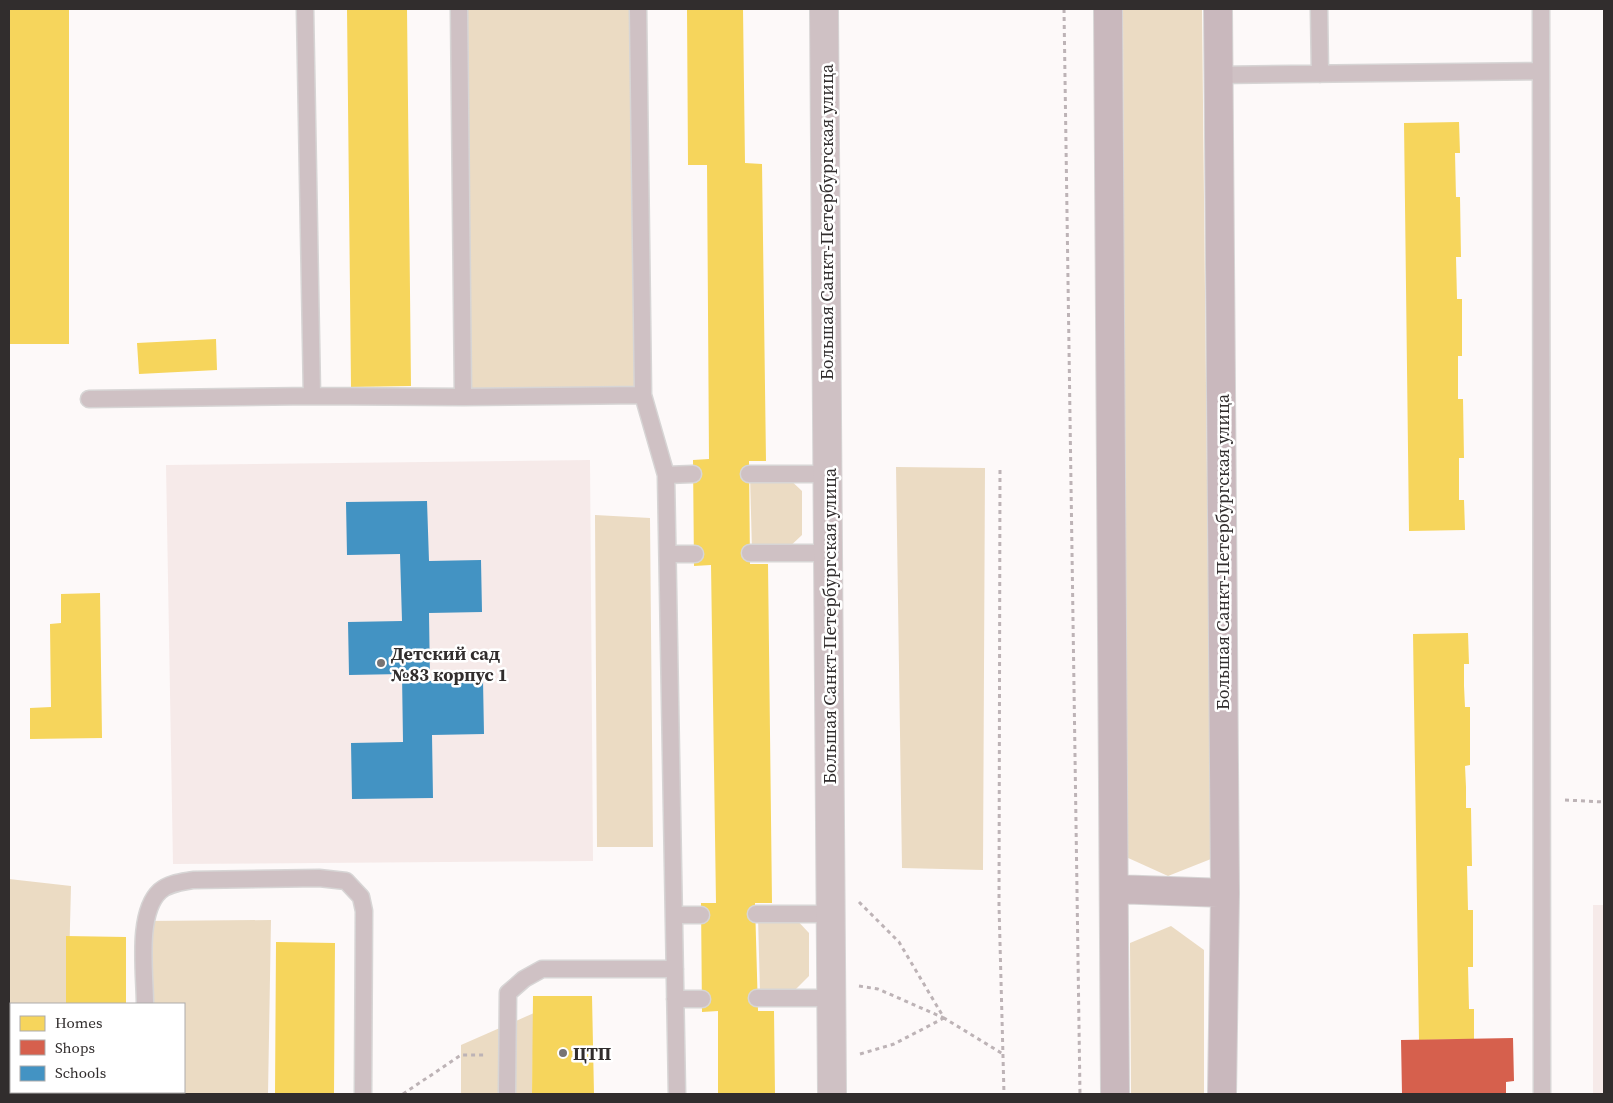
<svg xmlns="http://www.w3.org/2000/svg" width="1613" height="1103" viewBox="0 0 1613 1103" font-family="'Source Serif 4',serif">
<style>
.built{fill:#f6eae9}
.green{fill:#ebdbc3}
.homes{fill:#f6d55c}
.shops{fill:#d6604d}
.schools{fill:#4393c3}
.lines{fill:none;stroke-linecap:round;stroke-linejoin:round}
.service-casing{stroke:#d7d5d5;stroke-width:19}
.minor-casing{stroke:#d7d5d5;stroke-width:30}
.primary-casing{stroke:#d7d5d5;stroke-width:30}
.path{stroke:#bdb3b6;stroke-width:3;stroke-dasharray:4 4;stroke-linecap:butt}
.service{stroke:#cfc1c4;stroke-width:16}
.minor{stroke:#cfc1c4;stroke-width:28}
.primary{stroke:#c9b8bd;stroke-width:28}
.poi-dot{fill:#787474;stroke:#fff;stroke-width:2}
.labels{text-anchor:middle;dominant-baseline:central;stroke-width:5;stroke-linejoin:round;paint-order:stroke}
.street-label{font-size:18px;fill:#312d2d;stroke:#fff}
.poi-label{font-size:18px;font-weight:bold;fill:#312d2d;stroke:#fff;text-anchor:start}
</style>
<rect width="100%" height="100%" fill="#fdf9f9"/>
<path class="built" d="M590 460 593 861 173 864 166 465Z
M1593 905H1604V1094H1593Z"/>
<path class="green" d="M459 9H638L643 395 463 397Z
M1123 9H1202L1211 859 1168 876 1126 857Z
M896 467 985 468 983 870 902 868Z
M750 475 786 476 802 491V535L785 551H752Z
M595 515 650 518 653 847H597Z
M9 879 71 886 68 1004H11V1092H67V1094H9Z
M758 917H794L809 933V976L793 992H760Z
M271 920 268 1094H146V1092H184V1004H146V921Z
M1171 926 1204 950V1094H1131L1130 943Z
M534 1013 532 1094H461V1045Z"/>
<path class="homes" d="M10 9H69V344H10Z
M347 9H407L411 386 351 387Z
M687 9H743L745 163 762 164 766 461H749L750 564H768L772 903H755L758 1011H774L775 1094H718V1011L702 1012 701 903H716L711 565 694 566 693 460 709 459 707 165H688Z
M1459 122 1460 153H1455L1456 197H1460L1461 257H1456L1457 299H1462V356H1458V399H1463L1464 458H1459V500H1464L1465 530 1409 531 1404 123Z
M216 339 217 370 139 374 137 343Z
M100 593 102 738 30 739V708L51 707 50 624 61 623V594Z
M1468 633 1469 664H1464V686L1465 707H1470V765L1465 766 1466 787V808H1471L1472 866H1467L1468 910H1473V967H1468L1469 1009H1474V1039L1419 1040 1413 634Z
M66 936 126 937V1004H66Z
M276 942 335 943 334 1094H275Z
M533 996H592L594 1094H532Z
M65 1092H125V1094H65Z"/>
<path class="shops" d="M1513 1038 1514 1081 1506 1082V1094H1402L1401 1040Z"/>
<path class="schools" d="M427 501 429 561 481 560 482 612 429 613 430 681 483 680 484 734 432 735 433 798 352 799 351 743 403 742 402 674 349 675 348 622 402 621 400 554 347 555 346 502Z"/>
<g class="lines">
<g class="service-casing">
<path id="service" d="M459 9 463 397 643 395
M638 9 643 395 666 475 677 1094
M1319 9 1320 74
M1541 9 1542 1094
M1219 75 1541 71
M312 396 463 397
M89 399 312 396 305 9
M749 474H828
M666 475 693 474
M750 553H829
M668 554H695
M756 914H830
M674 915H701
M757 998H831
M675 999H702
M145 1004C145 974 136 913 160 891 169 883 182 882 193 880L319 878 346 881 361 897 364 911 363 1094
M146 1092V1094
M507 1094 508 993 524 979 542 969H675"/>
</g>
<g class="minor-casing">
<path id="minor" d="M824 9 832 1094"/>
</g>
<g class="primary-casing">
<path id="primary" d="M1108 9 1115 1094
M1218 9 1225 893 1222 1094
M1114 889 1225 893"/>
</g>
<path class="path" d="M1064 9 1080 1094
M1000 470 999 905 1004 1094
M1565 800 1604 802
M859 902 899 942 944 1018 1003 1054
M859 986 878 989 944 1018
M860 1054 894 1044 944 1018
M403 1094 461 1055H484"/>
<use href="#service" class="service"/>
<use href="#minor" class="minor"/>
<use href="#primary" class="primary"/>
</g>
<g class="poi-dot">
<circle cx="381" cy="663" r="5"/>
<circle cx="563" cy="1053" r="5"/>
</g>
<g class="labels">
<g class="street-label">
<text transform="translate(826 222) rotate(-90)">Большая Санкт-Петербургская улица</text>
<text transform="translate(1222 552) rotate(-90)">Большая Санкт-Петербургская улица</text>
<text transform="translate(829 626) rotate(-90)">Большая Санкт-Петербургская улица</text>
</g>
<g class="poi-label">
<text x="391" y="653">Детский сад<tspan x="391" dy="21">№83 корпус 1</tspan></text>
<text x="573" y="1053">ЦТП</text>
</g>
</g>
<rect width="1613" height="1103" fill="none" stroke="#312d2d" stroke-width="20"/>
<rect x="10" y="1003" width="175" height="90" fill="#ffffff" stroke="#adabab"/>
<rect x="20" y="1016" width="25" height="15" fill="#f6d55c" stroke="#adabab"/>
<text x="55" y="1028" font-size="15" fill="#312d2d">Homes</text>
<rect x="20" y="1040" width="25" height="15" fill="#d6604d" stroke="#adabab"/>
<text x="55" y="1053" font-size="15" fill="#312d2d">Shops</text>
<rect x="20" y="1066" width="25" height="15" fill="#4393c3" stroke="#adabab"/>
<text x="55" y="1078" font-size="15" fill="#312d2d">Schools</text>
</svg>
